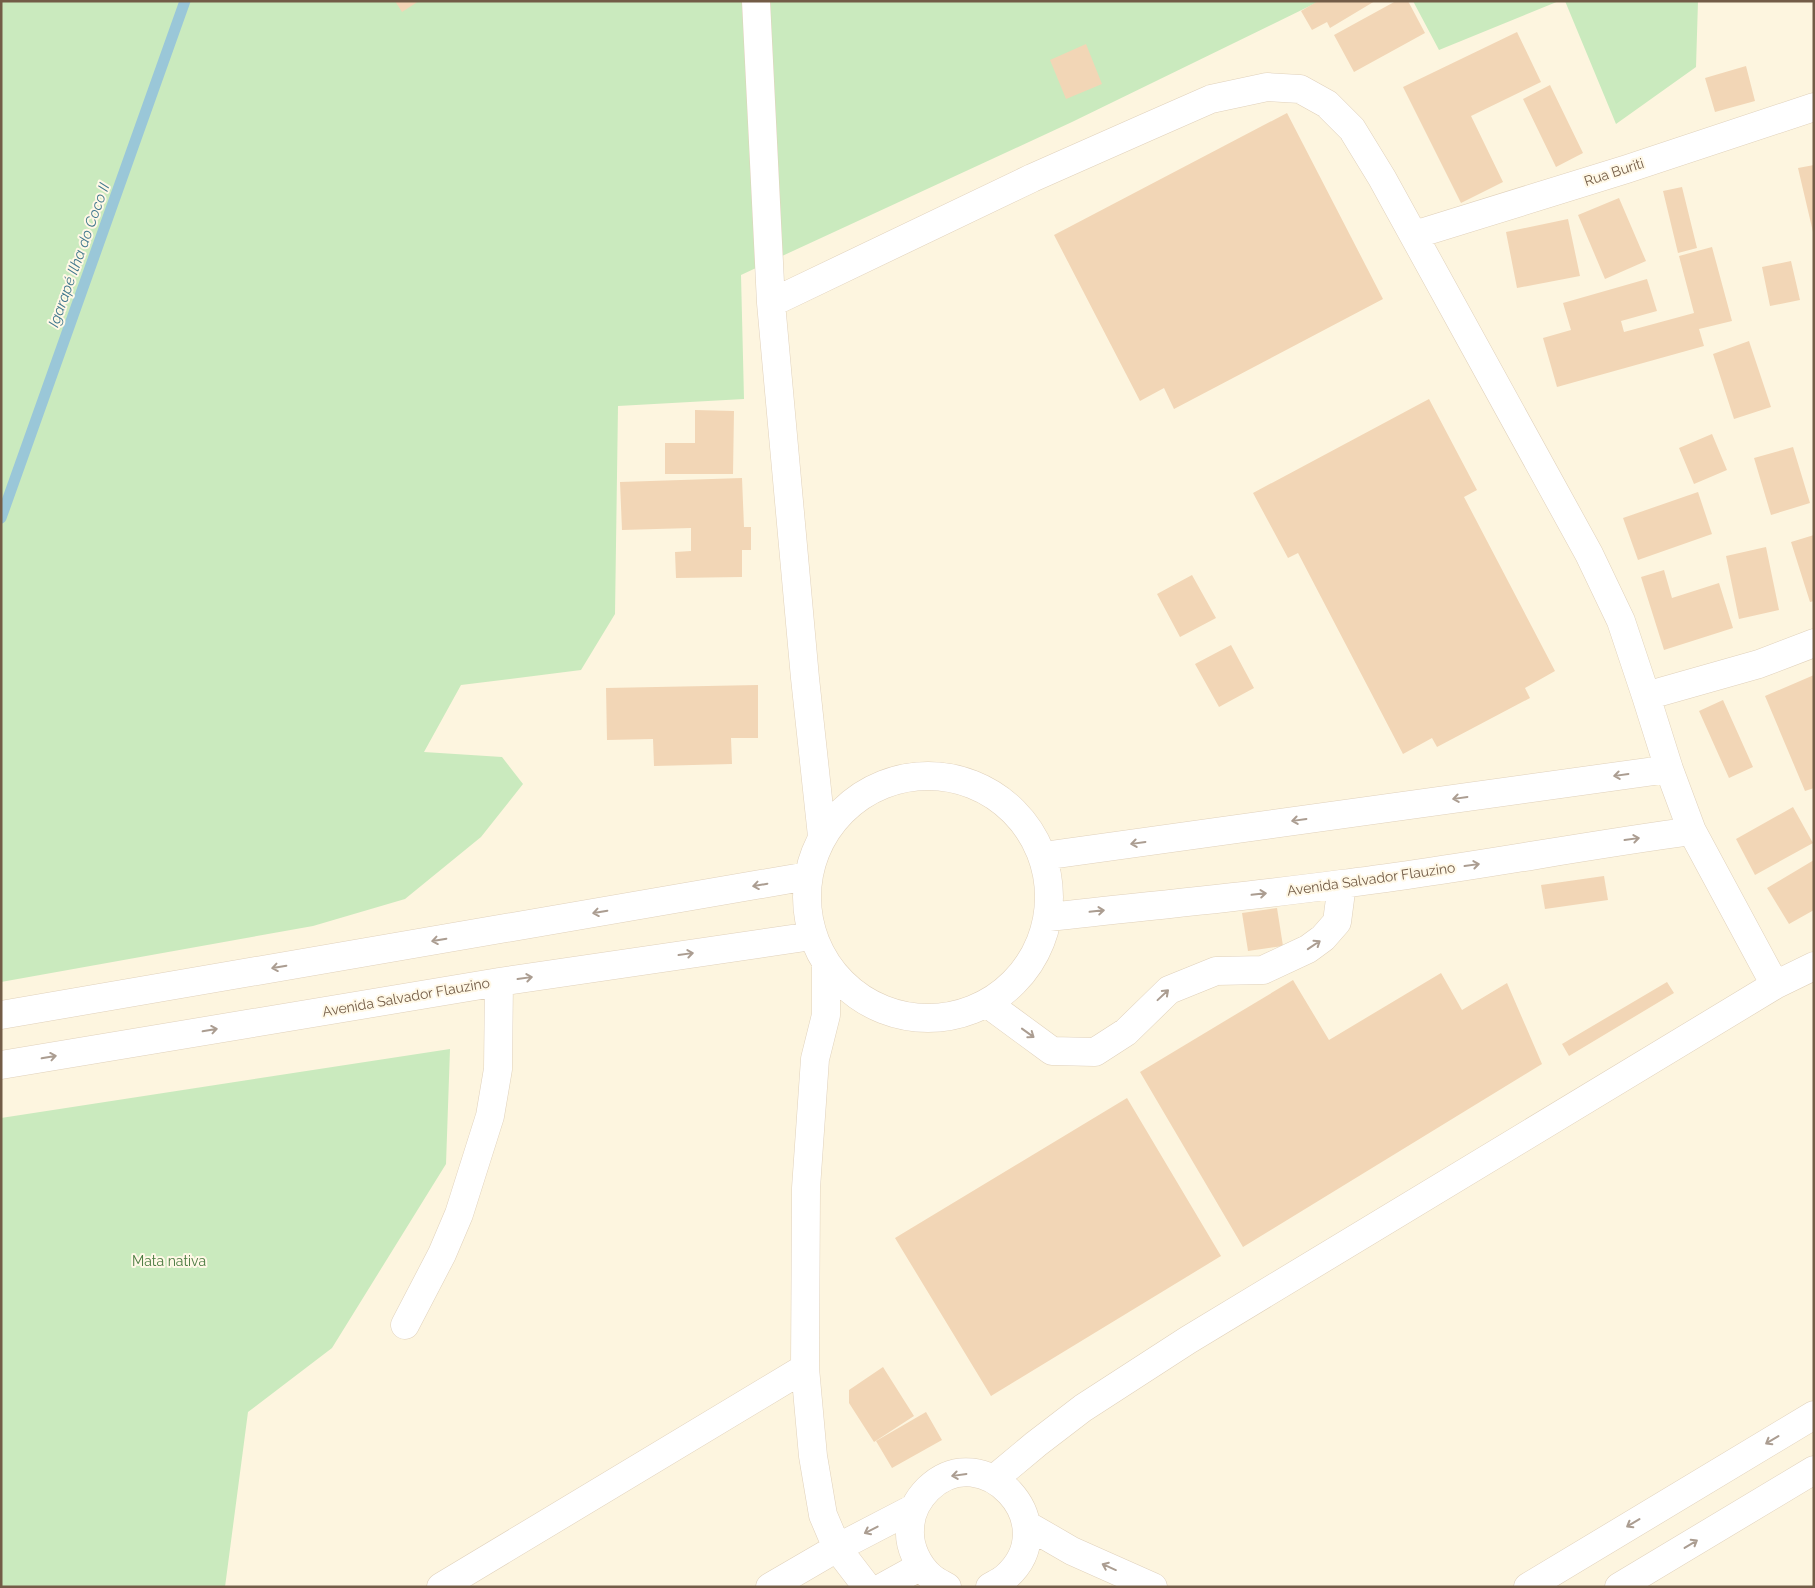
<svg xmlns="http://www.w3.org/2000/svg" width="1815" height="1588" viewBox="0 0 1815 1588" font-family="Raleway,sans-serif">
<style>
.green{fill:#caeabe}
.lines{fill:none;stroke-linecap:round;stroke-linejoin:round}
.stream{stroke:#9ac7d8;stroke-width:11}
.building{fill:#f2d6b6}
.minor-casing{stroke:#e0d1bb;stroke-width:29}
.minor{stroke:#fff;stroke-width:28}
.oneway{stroke:#ab9d91}
.labels{text-anchor:middle;dominant-baseline:central;stroke-width:4;stroke-linejoin:round;paint-order:stroke}
.street-label{font-size:14px;fill:#735c47;stroke:#fff8e6}
.park-label{font-size:14px;fill:#49793f;stroke:#fff8e6}
.water-label{font-size:15px;font-style:italic;fill:#42788e;stroke:#fff8e6}
</style>
<rect width="100%" height="100%" fill="#fdf5df"/>
<path class="green" d="M1 1H1320L1072 122 741 275 744 399 618 406 615 614 581 670 461 685 424 752 502 757 523 784 481 837 405 899 313 926 1 982Z
M1413 1H1559L1439 50Z
M1565 1H1698L1696 67 1616 124Z
M450 1049 446 1164 332 1348 248 1412 225 1587H1V1118Z"/>
<g class="lines">
<path class="stream" d="M1 518 185 1"/>
</g>
<path class="building" d="M395 1H419L402 12Z
M1318 1H1375L1330 28 1327 22 1312 30 1301 11Z
M1396 1H1408L1425 33 1354 72 1334 35Z
M1517 32 1541 82 1471 116 1503 182 1461 203 1403 87Z
M1086 44 1102 84 1066 99 1050 60Z
M1746 66 1755 101 1715 112 1705 78Z
M1550 85 1583 153 1556 167 1523 99Z
M1287 113 1383 299 1174 409 1164 388 1140 401 1054 235Z
M1814 165V232H1813L1798 168Z
M1682 187 1697 248 1678 253 1663 191Z
M1619 198 1646 261 1605 279 1578 215Z
M1568 219 1580 276 1517 288 1506 232Z
M1712 247 1732 321 1699 329 1704 346 1557 387 1543 338 1571 330 1563 303 1647 279 1657 311 1621 321 1624 332 1694 313 1679 256Z
M1791 261 1800 300 1770 306 1762 267Z
M1749 341 1771 407 1734 419 1713 354Z
M1429 399 1477 490 1464 497 1555 671 1525 688 1530 698 1437 747 1432 738 1403 754 1298 553 1288 558 1253 493Z
M695 410 734 411 733 474H665V443H695Z
M1712 434 1727 470 1694 484 1679 448Z
M1793 447 1810 503 1771 515 1754 458Z
M742 478 744 527H751V550H742V577L676 578 675 552 691 551V528L622 530 620 482Z
M1698 492 1712 534 1638 560 1623 518Z
M1814 535V601L1810 602 1791 542Z
M1766 547 1779 610 1739 619 1726 556Z
M1664 570 1672 598 1719 583 1733 628 1664 650 1641 577Z
M1192 575 1216 618 1180 637 1157 594Z
M1231 645 1254 688 1219 707 1195 664Z
M1814 675V788L1805 791 1765 696Z
M758 685V738H731L732 764 654 766 653 739 607 740 606 688Z
M1723 700 1753 767 1729 778 1699 711Z
M1793 807 1813 843 1755 875 1736 839Z
M1814 860V910L1789 924 1767 888Z
M1604 876 1608 900 1545 909 1541 885Z
M1277 908 1283 946 1248 951 1242 913Z
M1441 973 1462 1010 1507 983 1542 1064 1243 1247 1140 1072 1293 980 1329 1040Z
M1667 982 1674 993 1569 1056 1562 1044Z
M1127 1098 1221 1256 991 1396 895 1238Z
M883 1367 914 1416 874 1442 849 1403V1390Z
M926 1412 942 1440 892 1468 876 1441Z"/>
<g class="lines">
<g class="minor-casing">
<path id="minor" d="M756 1 771 303 805 678 822 836
M1414 235 1627 169 1814 107
M771 303 1032 178 1145 128 1211 99 1267 87 1300 89 1327 104 1352 129 1382 178 1589 554 1621 621 1646 696 1759 664 1814 643
M1646 696 1669 769 1692 831 1775 985
M807 897a121 121 0 1 1 242 0a121 121 0 1 1-242 0Z
M1043 856 1669 769
M1049 917C1146 906 1244 897 1341 884 1458 870 1574 847 1692 831
M826 963V1015L815 1059 806 1188 805 1368 813 1456 823 1515 837 1548 867 1587
M988 1004 1052 1051 1095 1052 1126 1032 1169 990 1216 971 1263 970 1308 949 1323 938 1337 922 1342 884
M1 1015 808 876
M1 1065 499 982 812 936
M405 1325 442 1254 459 1214 490 1116 498 1069 499 982
M994 1479 1036 1444 1083 1408 1188 1340 1775 985 1814 966
M1027 1525 1072 1551 1153 1587
M441 1587 805 1368
M770 1587 837 1548 914 1508
M883 1587 921 1566
M947 1587C942 1584 935 1581 931 1577 918 1566 909 1547 910 1530 910 1514 917 1500 928 1489 983 1435 1066 1524 1006 1577 1002 1581 995 1584 990 1587
M1528 1587 1814 1415
M1619 1587 1814 1470"/>
</g>
<use href="#minor" class="minor"/>
</g>
<defs><path id="oneway-shaft" d="M-6 0H5M1.5-3L5.5 0L1.5 3" fill="none" stroke-width="1.6" stroke-linecap="round" stroke-linejoin="round" transform="scale(1.25)"/></defs>
<g class="oneway">
<use href="#oneway-shaft" transform="translate(1621 775) rotate(172)"/>
<use href="#oneway-shaft" transform="translate(1460 798) rotate(172)"/>
<use href="#oneway-shaft" transform="translate(1299 820) rotate(172)"/>
<use href="#oneway-shaft" transform="translate(1632 839) rotate(-8)"/>
<use href="#oneway-shaft" transform="translate(1138 843) rotate(172)"/>
<use href="#oneway-shaft" transform="translate(1472 865) rotate(-8)"/>
<use href="#oneway-shaft" transform="translate(760 885) rotate(170)"/>
<use href="#oneway-shaft" transform="translate(1259 894) rotate(-6)"/>
<use href="#oneway-shaft" transform="translate(1097 911) rotate(-6)"/>
<use href="#oneway-shaft" transform="translate(600 912) rotate(170)"/>
<use href="#oneway-shaft" transform="translate(439 940) rotate(170)"/>
<use href="#oneway-shaft" transform="translate(1314 945) rotate(-34)"/>
<use href="#oneway-shaft" transform="translate(686 954) rotate(-8)"/>
<use href="#oneway-shaft" transform="translate(279 967) rotate(170)"/>
<use href="#oneway-shaft" transform="translate(525 978) rotate(-8)"/>
<use href="#oneway-shaft" transform="translate(1163 995) rotate(-43)"/>
<use href="#oneway-shaft" transform="translate(210 1030) rotate(-10)"/>
<use href="#oneway-shaft" transform="translate(1028 1033) rotate(36)"/>
<use href="#oneway-shaft" transform="translate(49 1057) rotate(-10)"/>
<use href="#oneway-shaft" transform="translate(1772 1440) rotate(149)"/>
<use href="#oneway-shaft" transform="translate(959 1475) rotate(172)"/>
<use href="#oneway-shaft" transform="translate(1633 1523) rotate(149)"/>
<use href="#oneway-shaft" transform="translate(871 1530) rotate(153)"/>
<use href="#oneway-shaft" transform="translate(1691 1544) rotate(-31)"/>
<use href="#oneway-shaft" transform="translate(1109 1567) rotate(-156)"/>
</g>
<g class="labels">
<g class="street-label">
<text transform="translate(1614 172) rotate(-18)">Rua Buriti</text>
<text transform="translate(1371 879) rotate(-8)">Avenida Salvador Flauzino</text>
<text transform="translate(406 997) rotate(-10)">Avenida Salvador Flauzino</text>
</g>
<g class="park-label">
<text x="169" y="1261">Mata nativa</text>
</g>
<g class="water-label">
<text transform="translate(79 255) rotate(-70)">Igarapé Ilha do Coco II</text>
</g>
</g>
<rect width="1815" height="1588" fill="none" stroke="#735c47" stroke-width="5"/>
</svg>
